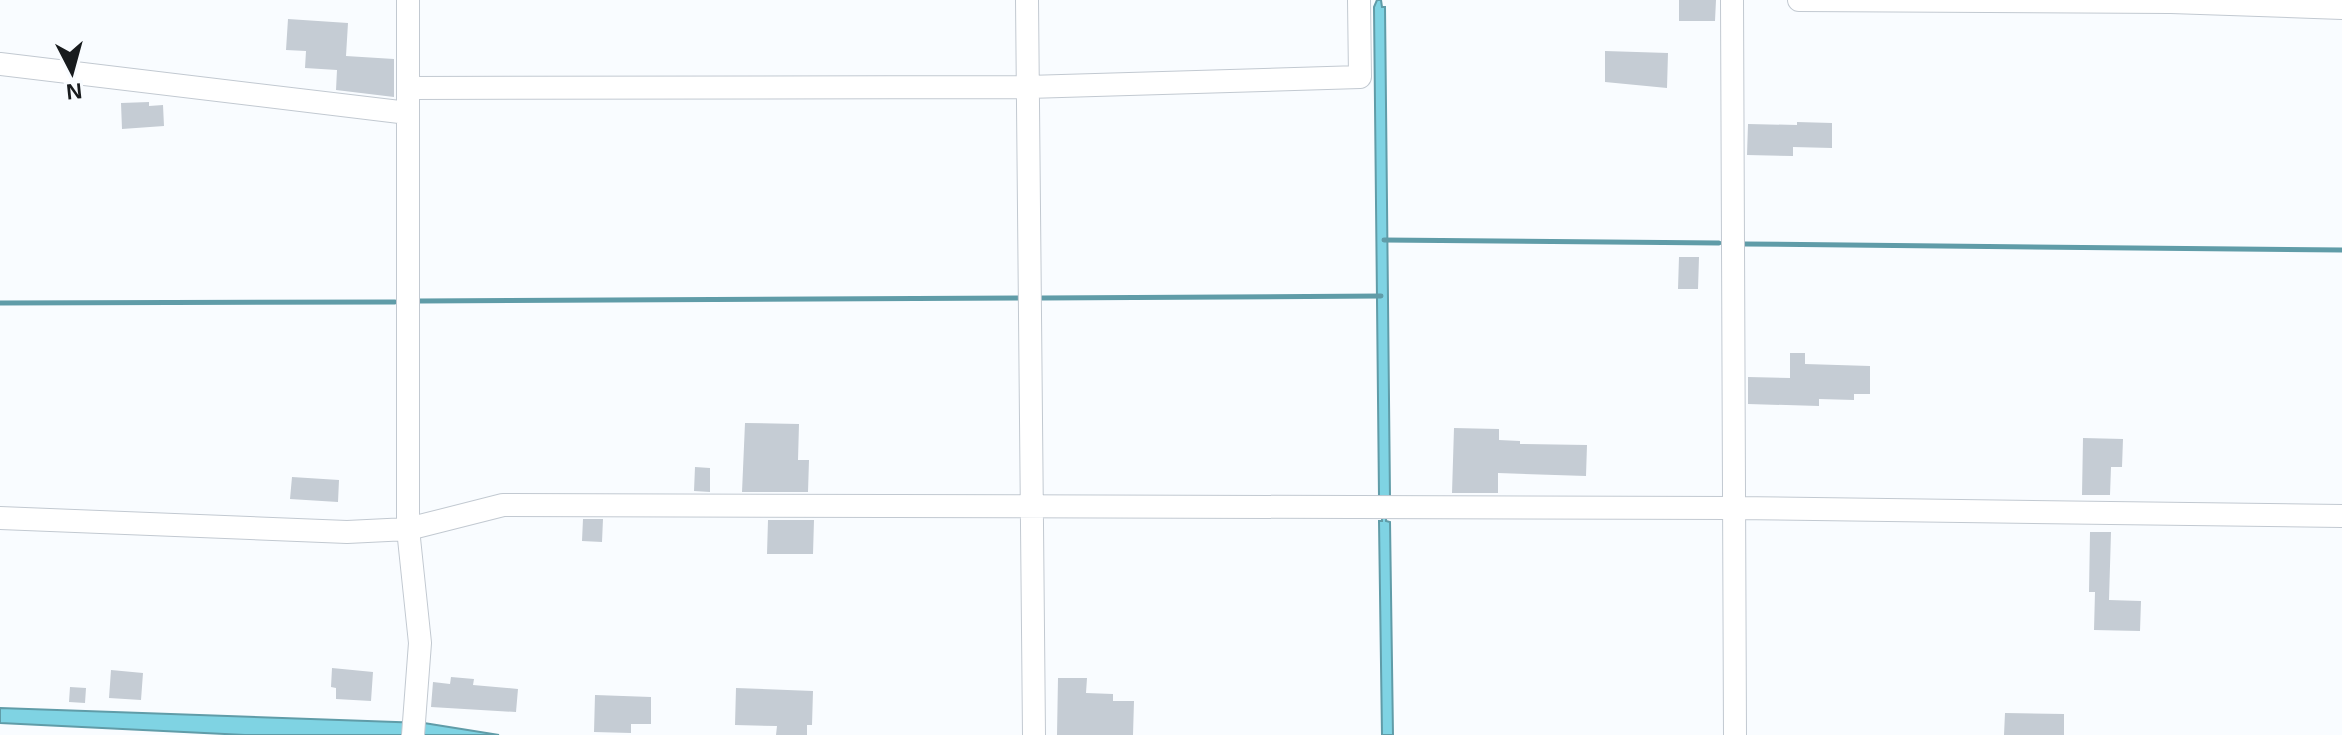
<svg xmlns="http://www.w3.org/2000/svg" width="2342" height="735" viewBox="0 0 2342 735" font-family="Arial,sans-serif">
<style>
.water{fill:#7fd3e3;stroke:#609ca8;stroke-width:2}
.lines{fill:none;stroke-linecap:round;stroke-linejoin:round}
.stream{stroke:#609ca8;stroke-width:5}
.building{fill:#c5ccd4}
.street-casing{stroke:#c2c9d1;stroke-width:24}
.street{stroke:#fff;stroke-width:22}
</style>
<rect width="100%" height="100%" fill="#f9fcff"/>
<path class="water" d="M1377 0H1381L1382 7H1385L1390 497H1387L1386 521 1390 522 1393 735H1382L1379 521H1382V497L1379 496 1374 7Z
M0 708 424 723 499 735H245L0 723Z"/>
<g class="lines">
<path class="stream" d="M1384 240 1719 243
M1745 244 2342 250
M1042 298 1381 296
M420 301 1018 298
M0 303 395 302"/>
</g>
<path class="building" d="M1679 0H1716L1715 21H1679Z
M288 19 348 23 346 56 394 59V97L336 90 337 70 305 68 306 51 286 50Z
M1605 51 1668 53 1667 88 1605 82Z
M149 102V106L163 105 164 126 122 129 121 103Z
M1797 122 1832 123V148L1793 147V156L1747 155 1748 124 1797 125Z
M1679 257H1699L1698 289H1678Z
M1790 353H1805V364L1870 366V394H1854V400L1819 399V406L1748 404V377L1790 378Z
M745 423 799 424 798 460H809L808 492H742Z
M1454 428 1499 429V440L1520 441V444L1587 445 1586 476 1498 473V493H1452Z
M2083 438 2123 439 2122 467H2111L2110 495H2082Z
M695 467 710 468V492L694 491Z
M292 477 339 480 338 502 290 499Z
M583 519H603L602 542 582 541Z
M768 520H814L813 554H767Z
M2090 532H2111L2109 600 2141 601 2140 631 2094 630 2095 592H2089Z
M332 668 373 672 371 701 336 699V688L331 687Z
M111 670 143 673 141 700 109 698Z
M451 677 474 679 473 685 518 689 516 712 431 707 433 682 450 684Z
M1058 678H1087L1086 693 1113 694V701H1134L1133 735H1057Z
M70 687 86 688 85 703 69 702Z
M736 688 813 691 812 725H807V735H776L777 726 735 725Z
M595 695 651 697V724H631V733L594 732Z
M2005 713 2064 714V735H2004Z"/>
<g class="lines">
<g class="street-casing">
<path id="street" d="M408 0V529L420 643 413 735
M1027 0 1034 735
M1732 0 1735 735
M1799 0 2171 2 2342 8
M0 64 408 113
M408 88 1028 87 1360 77 1359 0
M0 518 347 532 408 529 503 505 1733 508 2342 516"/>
</g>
<use href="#street" class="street"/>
</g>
<g transform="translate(72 72) rotate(174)" stroke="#f9fcff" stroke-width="6" paint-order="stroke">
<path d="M0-6L14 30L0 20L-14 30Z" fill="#181b1d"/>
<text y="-12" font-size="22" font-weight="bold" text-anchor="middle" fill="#181b1d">N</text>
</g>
</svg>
